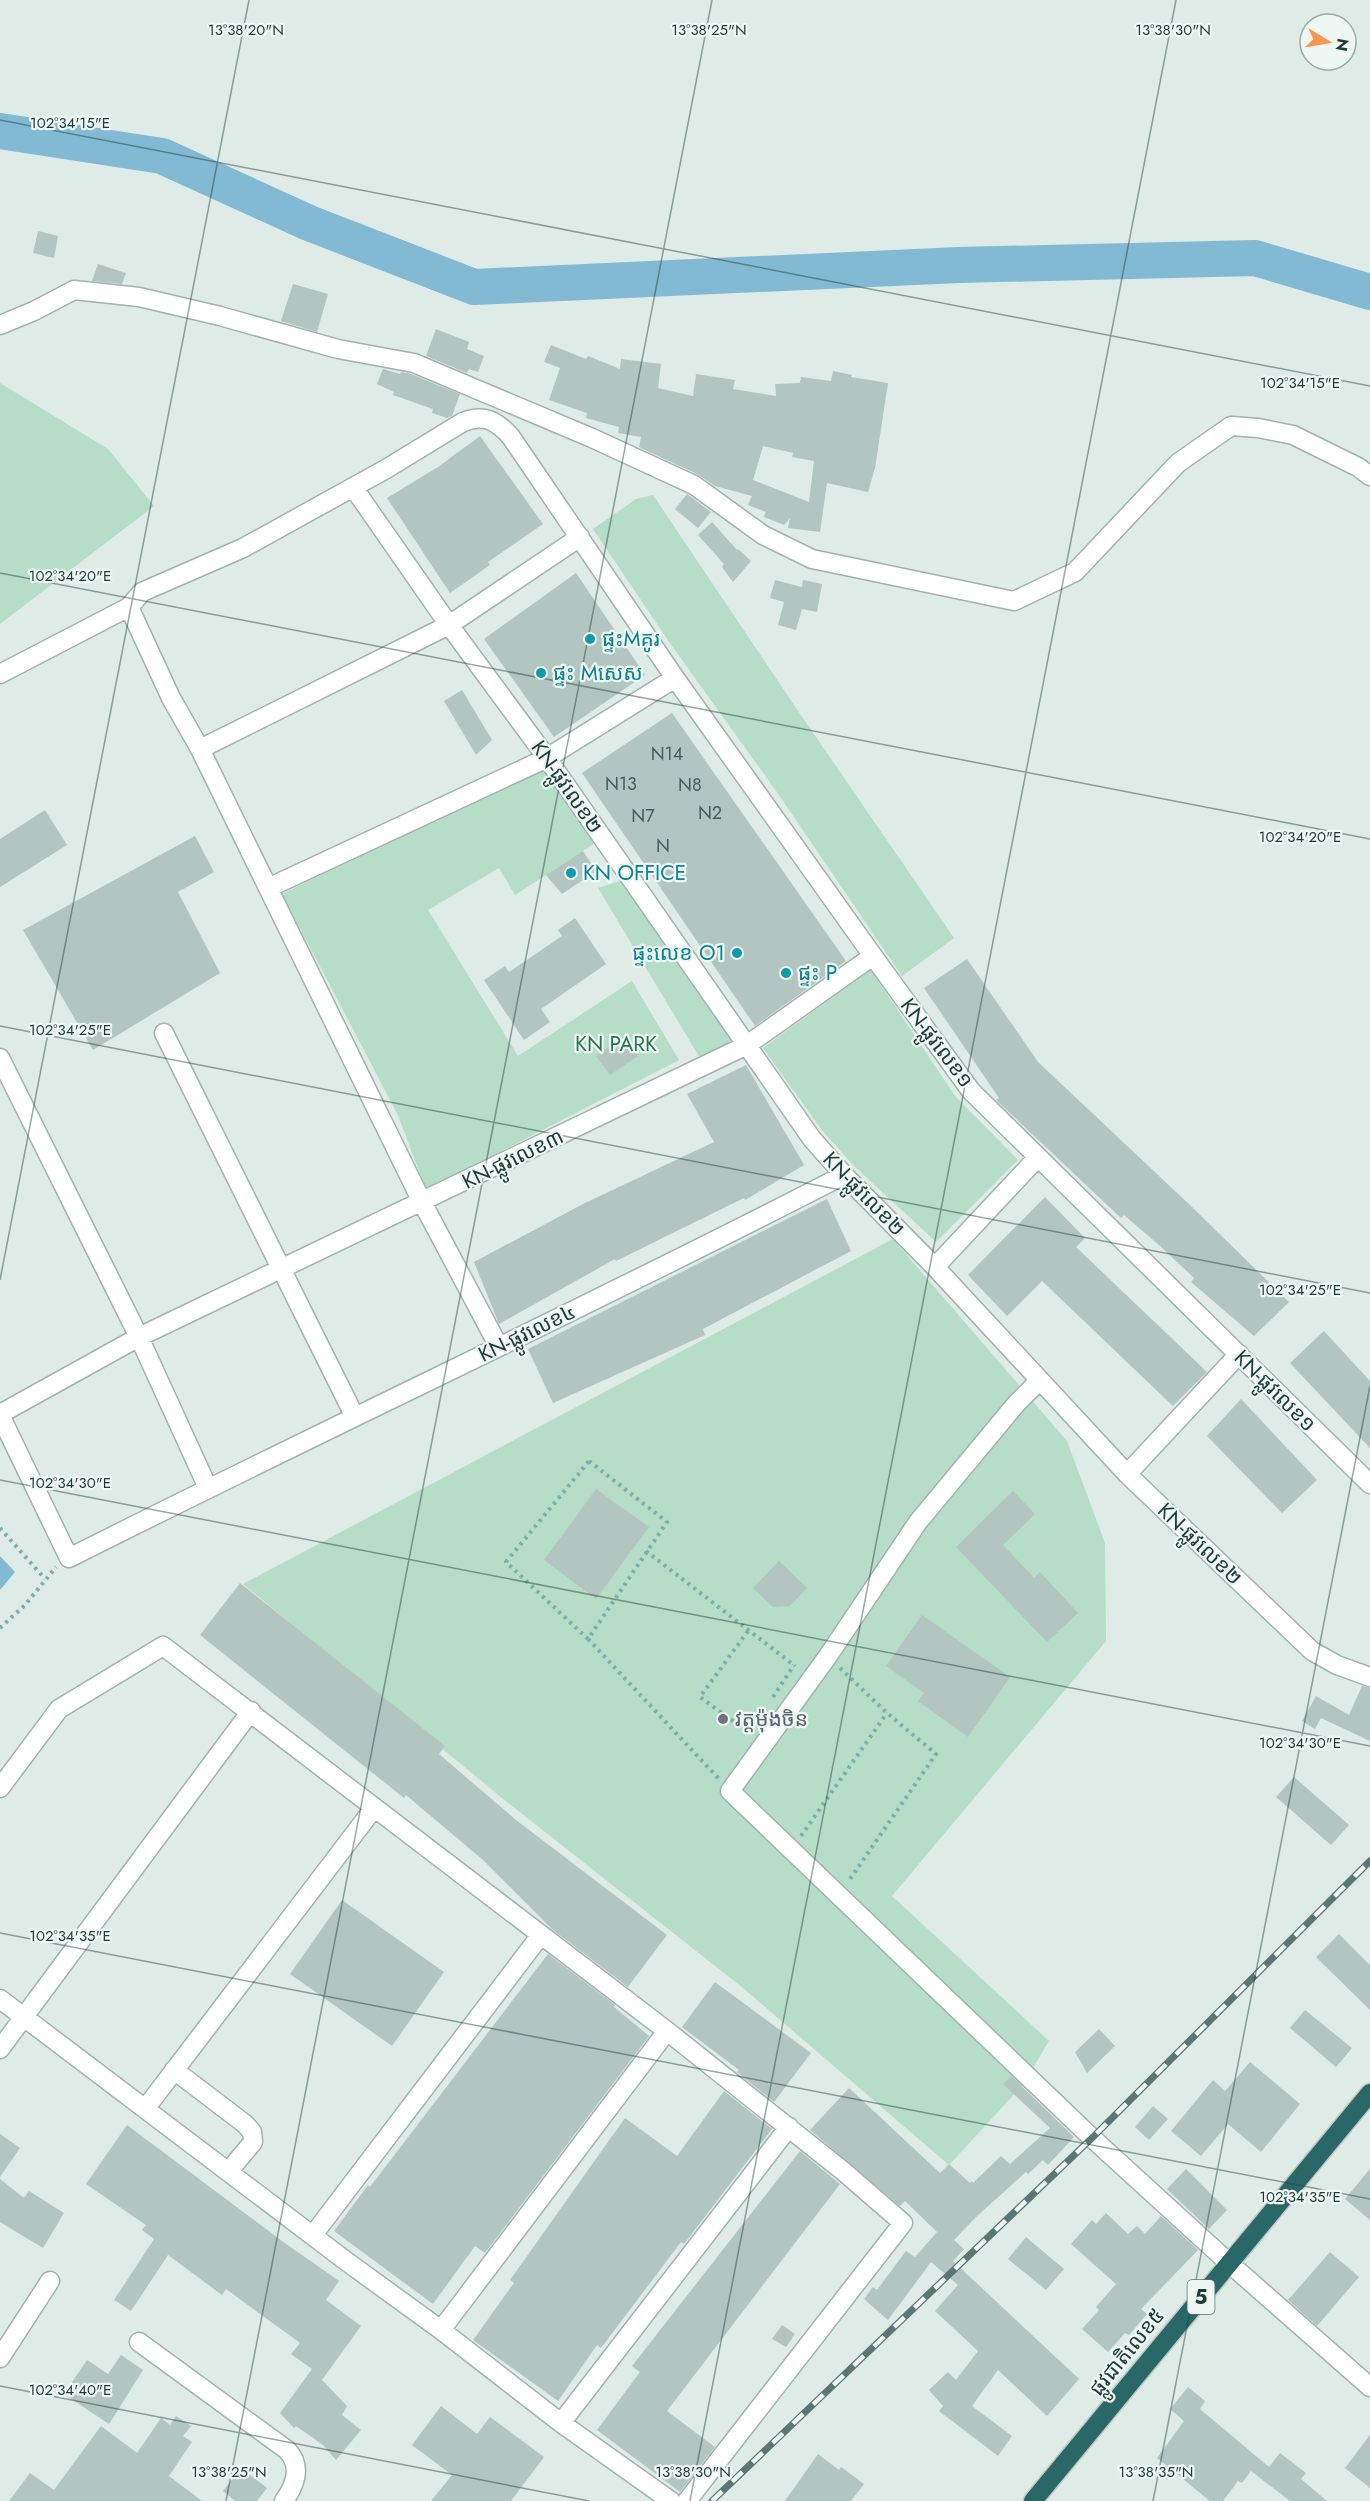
<svg xmlns="http://www.w3.org/2000/svg" width="1370" height="2501" viewBox="0 0 1370 2501" font-family="Jost,'Noto Sans Khmer',sans-serif">
<style>
.green{fill:#b5ddc7}
.water{fill:#82b9d3}
.lines{fill:none;stroke-linecap:round;stroke-linejoin:round}
.river{stroke:#82b9d3;stroke-width:36}
.building{fill:#b3c5c1;fill-rule:evenodd}
.minor-casing{stroke:#a1b3af;stroke-width:21}
.highway-casing{stroke:#c0c8c7;stroke-width:21}
.path{stroke:#7db0a9;stroke-width:4;stroke-dasharray:3 4.5;stroke-linecap:butt}
.minor{stroke:#fff;stroke-width:18}
.highway{stroke:#296866;stroke-width:18}
.rail-casing{stroke:#597774;stroke-width:7}
.rail{stroke:#eef7f4;stroke-width:4.5;stroke-dasharray:14;stroke-linecap:butt}
.ticks{fill:none;stroke:#1f3b38;stroke-width:1.5;stroke-opacity:0.45}
.culture-dot{fill:#0f9aa8;stroke:#eef7f4;stroke-width:2}
.worship-dot{fill:#6b7280;stroke:#eef7f4;stroke-width:2}
.labels{text-anchor:middle;dominant-baseline:central;stroke-width:4.5;stroke-linejoin:round;paint-order:stroke}
.number-label{font-size:18px;fill:#445e5a}
.shield{fill:#eef7f4;stroke:#5d7370;stroke-width:1.5}
.shield-label{font-size:20px;font-weight:bold;fill:#1f3b38}
.culture-label{font-size:21px;fill:#0d838f;stroke:#eef7f4;text-anchor:start}
.street-label{font-size:21px;fill:#1f3b38;stroke:#eef7f4}
.park-label{font-size:21px;fill:#277452;stroke:#eef7f4}
.worship-label{font-size:21px;fill:#5b616d;stroke:#eef7f4;text-anchor:start}
.ticks-label{font-size:15px;text-anchor:middle;fill:#1f3b38;stroke:#eef7f4;stroke-width:4.5;stroke-linejoin:round;paint-order:stroke}
</style>
<rect width="100%" height="100%" fill="#deebe7"/>
<path class="green" d="M0 383 108 449 154 506 0 624Z
M653 495 792 702 954 938 902 976 779 795 672 646 593 529 636 499Z
M546 764 603 838 515 895 499 868 428 910 518 1056 632 981 679 1060 426 1190 398 1115 282 894Z
M627 879 736 1040 700 1058 598 888Z
M871 970 955 1096 1018 1160 936 1242 854 1166 821 1129 763 1048Z
M893 1239 1067 1441 1105 1543 1106 1641 892 1896 1049 2041 1022 2086 949 2165 743 1988 502 1798 243 1584Z"/>
<path class="water" d="M0 1556 15 1572 0 1590Z"/>
<g class="lines">
<path class="river" d="M0 131 162 156 309 223 474 287 959 265 1255 258 1370 292"/>
</g>
<path class="building" d="M38 231 58 236 54 258 33 253Z
M98 264 126 273 122 284 92 281Z
M293 284 328 294 317 332 281 321Z
M436 329 469 342 467 349 484 356 478 372 469 369 467 373 426 356Z
M551 345 586 359 588 356 620 369 621 359 661 364 658 388 693 396 696 374 735 380 733 389 776 396 775 384 800 383 801 377 831 381 833 371 852 375 851 377 888 383 875 468 868 492 827 483 820 532 788 528 790 518 784 525 764 517 766 512 748 505 752 496 715 486 699 475 639 447 641 437 618 433 619 427 586 418 587 413 549 400 560 368 544 362ZM763 446 793 453 792 457 814 461 809 502 753 480Z
M383 369 400 374 401 372 411 374 460 394 452 416 447 418 432 413 433 409 393 395 394 392 377 384Z
M480 436 543 524 488 562 490 565 450 593 387 498 438 467Z
M687 494 711 512 698 528 675 509Z
M712 522 737 550 738 549 751 561 733 582 722 567 724 564 698 535Z
M576 573 645 675 554 737 484 639Z
M775 580 802 587 803 580 822 584 817 612 802 609 796 630 778 625 784 602 770 598Z
M462 690 492 740 476 755 444 701Z
M672 713 846 961 755 1026 582 773Z
M45 810 67 845 0 887V839Z
M195 836 214 872 178 892 220 973 93 1050 23 930Z
M583 851 596 871 562 894 546 875Z
M575 918 606 964 541 1009 550 1022 524 1040 484 980 505 966 509 972 562 936 558 930Z
M967 959 1038 1062 1192 1207 1289 1302 1254 1336 1191 1282 1194 1278 1160 1246 1124 1215 1121 1218 996 1100 999 1098 924 988Z
M624 1036 638 1056 610 1075 596 1056Z
M746 1065 804 1165 745 1200 744 1198 616 1261 615 1259 499 1324 474 1262 583 1204 714 1142 687 1094Z
M1045 1197 1085 1238 1076 1247 1207 1372 1173 1406 1042 1281 1007 1316 968 1275Z
M827 1199 851 1251 703 1329 705 1335 553 1403 528 1349Z
M1324 1331 1370 1381V1448L1290 1363Z
M1241 1399 1317 1480 1282 1513 1207 1436Z
M596 1489 649 1527 596 1599 544 1560Z
M1013 1491 1035 1514 1003 1545 1034 1578 1040 1572 1078 1613 1047 1642 956 1547Z
M779 1561 807 1588 790 1606 773 1607 753 1588Z
M240 1583 445 1746 439 1754 516 1820 667 1935 628 1987 553 1930 483 1860 406 1795 404 1798 200 1635Z
M922 1615 1010 1677 968 1737 918 1701 924 1693 886 1666Z
M1362 1686 1370 1688V1741L1321 1718 1315 1729 1302 1721 1316 1696 1349 1715Z
M1294 1777 1349 1825 1331 1845 1276 1797Z
M342 1900 444 1972 392 2046 290 1974Z
M1339 1934 1370 1965V2010L1316 1957Z
M548 1954 615 2005 614 2007 649 2036 485 2253 475 2246 433 2304 334 2231 368 2185 370 2187Z
M715 1982 811 2053 774 2102 737 2072 739 2070 682 2027Z
M1305 2010 1352 2048 1336 2067 1290 2028Z
M1099 2029 1115 2046 1087 2073 1075 2052Z
M1250 2062 1300 2104 1261 2152 1228 2124 1201 2156 1171 2131 1213 2080 1225 2091Z
M1011 2076 1074 2137 1048 2165 1043 2160 1028 2174 1026 2172 976 2217 954 2240 964 2249 953 2261 1079 2379 1047 2416 998 2370 972 2406 1012 2436 998 2456 939 2411 943 2406 929 2390 948 2372 956 2380 978 2351 935 2311 958 2285 931 2262 888 2320 864 2299 873 2287 877 2290 906 2251 915 2257 937 2232 905 2201 900 2206 810 2130 849 2088 940 2173 949 2164 970 2183 972 2181 973 2183 1001 2156 1010 2164 1050 2128 1003 2084Z
M724 2091 772 2129 684 2244 681 2242 601 2348 597 2345 558 2401 473 2340 514 2283 510 2280 625 2118 677 2156Z
M1153 2106 1168 2119 1149 2140 1135 2127Z
M127 2125 282 2241 339 2281 326 2300 361 2326 322 2380 347 2406 342 2415 361 2430 336 2460 323 2445 296 2426 294 2428 280 2413 312 2369 291 2354 300 2343 226 2289 222 2295 168 2255 131 2311 114 2300 154 2239 142 2230 146 2225 86 2184Z
M0 2134 20 2148 0 2177Z
M800 2151 840 2184 667 2411 715 2447 680 2492 597 2430 640 2372 632 2366Z
M1186 2169 1227 2210 1209 2229 1167 2189Z
M1370 2169V2220L1345 2199Z
M0 2179 24 2198 29 2191 64 2213 43 2248 0 2222Z
M1106 2213 1128 2234 1137 2226 1145 2234 1161 2216 1198 2250 1141 2309 1147 2314 1129 2335 1125 2333 1108 2352 1082 2329 1099 2310 1096 2307 1116 2284 1071 2244 1092 2220 1096 2224Z
M1026 2237 1064 2269 1046 2290 1008 2259Z
M1330 2252 1359 2277 1317 2326 1288 2300Z
M782 2325 795 2334 786 2347 772 2339Z
M121 2355 143 2370 109 2424 64 2394 87 2360 108 2374Z
M1188 2387 1205 2401 1200 2409 1269 2467 1280 2453 1306 2473 1301 2479 1327 2501H1290L1251 2471 1242 2483 1238 2481 1223 2501H1210L1157 2458 1184 2421 1170 2409Z
M441 2406 477 2434 490 2417 544 2457 511 2501H431L452 2475 412 2445Z
M176 2416 191 2426 183 2436 192 2442 169 2476 202 2501H9L30 2473 54 2490 101 2426 137 2453 161 2418 170 2425Z
M1370 2435V2488L1345 2468Z
M818 2454 839 2470 841 2467 864 2484 851 2501H785Z
M241 2468 267 2488 257 2501H235L223 2491Z"/>
<g class="lines">
<g class="minor-casing">
<path id="minor" d="M0 325 34 311 74 290 139 297 220 316 338 349 414 363 592 438 694 485 763 535 812 559 1014 601 1075 572 1178 463 1231 426 1258 428 1293 435 1358 467 1370 476
M353 487 449 625 547 758 812 1139 844 1175 935 1267 1127 1474 1312 1651 1337 1665 1370 1677
M0 674 129 607
M200 749 449 625 580 537
M268 888 547 758 675 678
M164 1033 355 1417
M0 1058 139 1337 208 1488
M935 1267 1038 1157
M499 1347 422 1202 200 749 171 698 129 607 142 592 243 548 386 469 463 422C484 414 496 420 511 437L675 678 873 956 971 1091 1370 1484
M1040 1380 1016 1404 918 1522 828 1656 730 1791 1092 2138 1229 2263 1370 2387
M0 1414 139 1337 747 1045 873 956
M0 1415 69 1558C327 1428 588 1307 844 1175
M1127 1474 1239 1354
M0 1788 59 1709 163 1646 667 2031 843 2171 903 2223 687 2501
M0 1999 346 2261 441 2330 561 2423 671 2501
M0 2049 251 1711
M174 2070 245 2124 252 2132 253 2142 228 2172
M145 2109 374 1808
M313 2235 540 1936
M441 2330 667 2031
M139 2342 287 2450C302 2466 296 2484 284 2501
M0 2358 50 2281
M561 2423 789 2127"/>
</g>
<g class="highway-casing">
<path id="highway" d="M1033 2501 1370 2093"/>
</g>
<path class="path" d="M589 1461 667 1522 588 1639 506 1562Z
M0 1528 45 1579
M646 1551 795 1666
M0 1628 25 1605 56 1567
M748 1631 700 1697 749 1733
M588 1639 719 1779
M840 1668 887 1713 936 1754 848 1882
M773 1697 794 1665
M801 1836 887 1713"/>
<use href="#minor" class="minor"/>
<use href="#highway" class="highway"/>
<g class="rail-casing">
<path id="rail" d="M712 2501 1092 2138 1370 1861"/>
</g>
<use href="#rail" class="rail"/>
</g>
<path class="ticks" d="M0 120 1370 386M0 573 1370 839M0 1026 1370 1293M0 1280 249 0M0 1480 1370 1746M0 1933 1370 2199M0 2386 589 2501M226 2501 712 0M690 2501 1176 0M1153 2501 1370 1386"/>
<g class="culture-dot">
<circle cx="590" cy="639" r="6"/>
<circle cx="541" cy="673" r="6"/>
<circle cx="571" cy="873" r="6"/>
<circle cx="737" cy="953" r="6"/>
<circle cx="786" cy="973" r="6"/>
</g>
<circle class="worship-dot" cx="723" cy="1719" r="6"/>
<g class="labels">
<g class="number-label">
<text x="667" y="754">N14</text>
<text x="621" y="784">N13</text>
<text x="690" y="785">N8</text>
<text x="710" y="813">N2</text>
<text x="643" y="816">N7</text>
<text x="663" y="846">N</text>
</g>
<rect class="shield" x="1187.5" y="2280" width="27" height="34" rx="4.5"/>
<g class="shield-label">
<text x="1201" y="2297">5</text>
</g>
<g class="culture-label">
<text x="602" y="639">ផ្ទះMគូរ</text>
<text x="553" y="673">ផ្ទះ Mសេស</text>
<text x="583" y="873">KN OFFICE</text>
<text x="725" y="953" text-anchor="end">ផ្ទះលេខ O1</text>
<text x="798" y="973">ផ្ទះ P</text>
</g>
<g class="street-label">
<text transform="translate(567 787) rotate(55)">KN-ផ្លូវលេខ២</text>
<text transform="translate(937 1043) rotate(53)">KN-ផ្លូវលេខ១</text>
<text transform="translate(513 1159) rotate(-26)">KN-ផ្លូវលេខ៣</text>
<text transform="translate(864 1194) rotate(46)">KN-ផ្លូវលេខ២</text>
<text transform="translate(527 1333) rotate(-26)">KN-ផ្លូវលេខ៤</text>
<text transform="translate(1275 1391) rotate(45)">KN-ផ្លូវលេខ១</text>
<text transform="translate(1200 1544) rotate(44)">KN-ផ្លូវលេខ២</text>
<text transform="translate(1127 2352) rotate(-51)">ផ្លូវជាតិលេខ៥</text>
</g>
<g class="park-label">
<text x="616" y="1044">KN PARK</text>
</g>
<g class="worship-label">
<text x="735" y="1719">វត្តម៉ុងចិន</text>
</g>
</g>
<g class="ticks-label">
<text x="246" y="35">13°38'20"N</text>
<text x="709" y="35">13°38'25"N</text>
<text x="1173" y="35">13°38'30"N</text>
<text x="70" y="128">102°34'15"E</text>
<text x="1300" y="388">102°34'15"E</text>
<text x="70" y="581">102°34'20"E</text>
<text x="1300" y="842">102°34'20"E</text>
<text x="70" y="1035">102°34'25"E</text>
<text x="1300" y="1295">102°34'25"E</text>
<text x="70" y="1488">102°34'30"E</text>
<text x="1300" y="1748">102°34'30"E</text>
<text x="70" y="1941">102°34'35"E</text>
<text x="1300" y="2202">102°34'35"E</text>
<text x="70" y="2395">102°34'40"E</text>
<text x="229" y="2477">13°38'25"N</text>
<text x="693" y="2477">13°38'30"N</text>
<text x="1156" y="2477">13°38'35"N</text>
</g>
<g transform="translate(1328 42) rotate(101)"><circle r="28" fill="#eef7f4" stroke="#9baca9" stroke-width="1.5"/>
<path d="M0-4.5L10 22L0 15L-10 22Z" fill="#f9954e"/>
<text y="-9" font-size="16" font-weight="bold" text-anchor="middle" fill="#1f3b38">N</text>
</g>
</svg>
